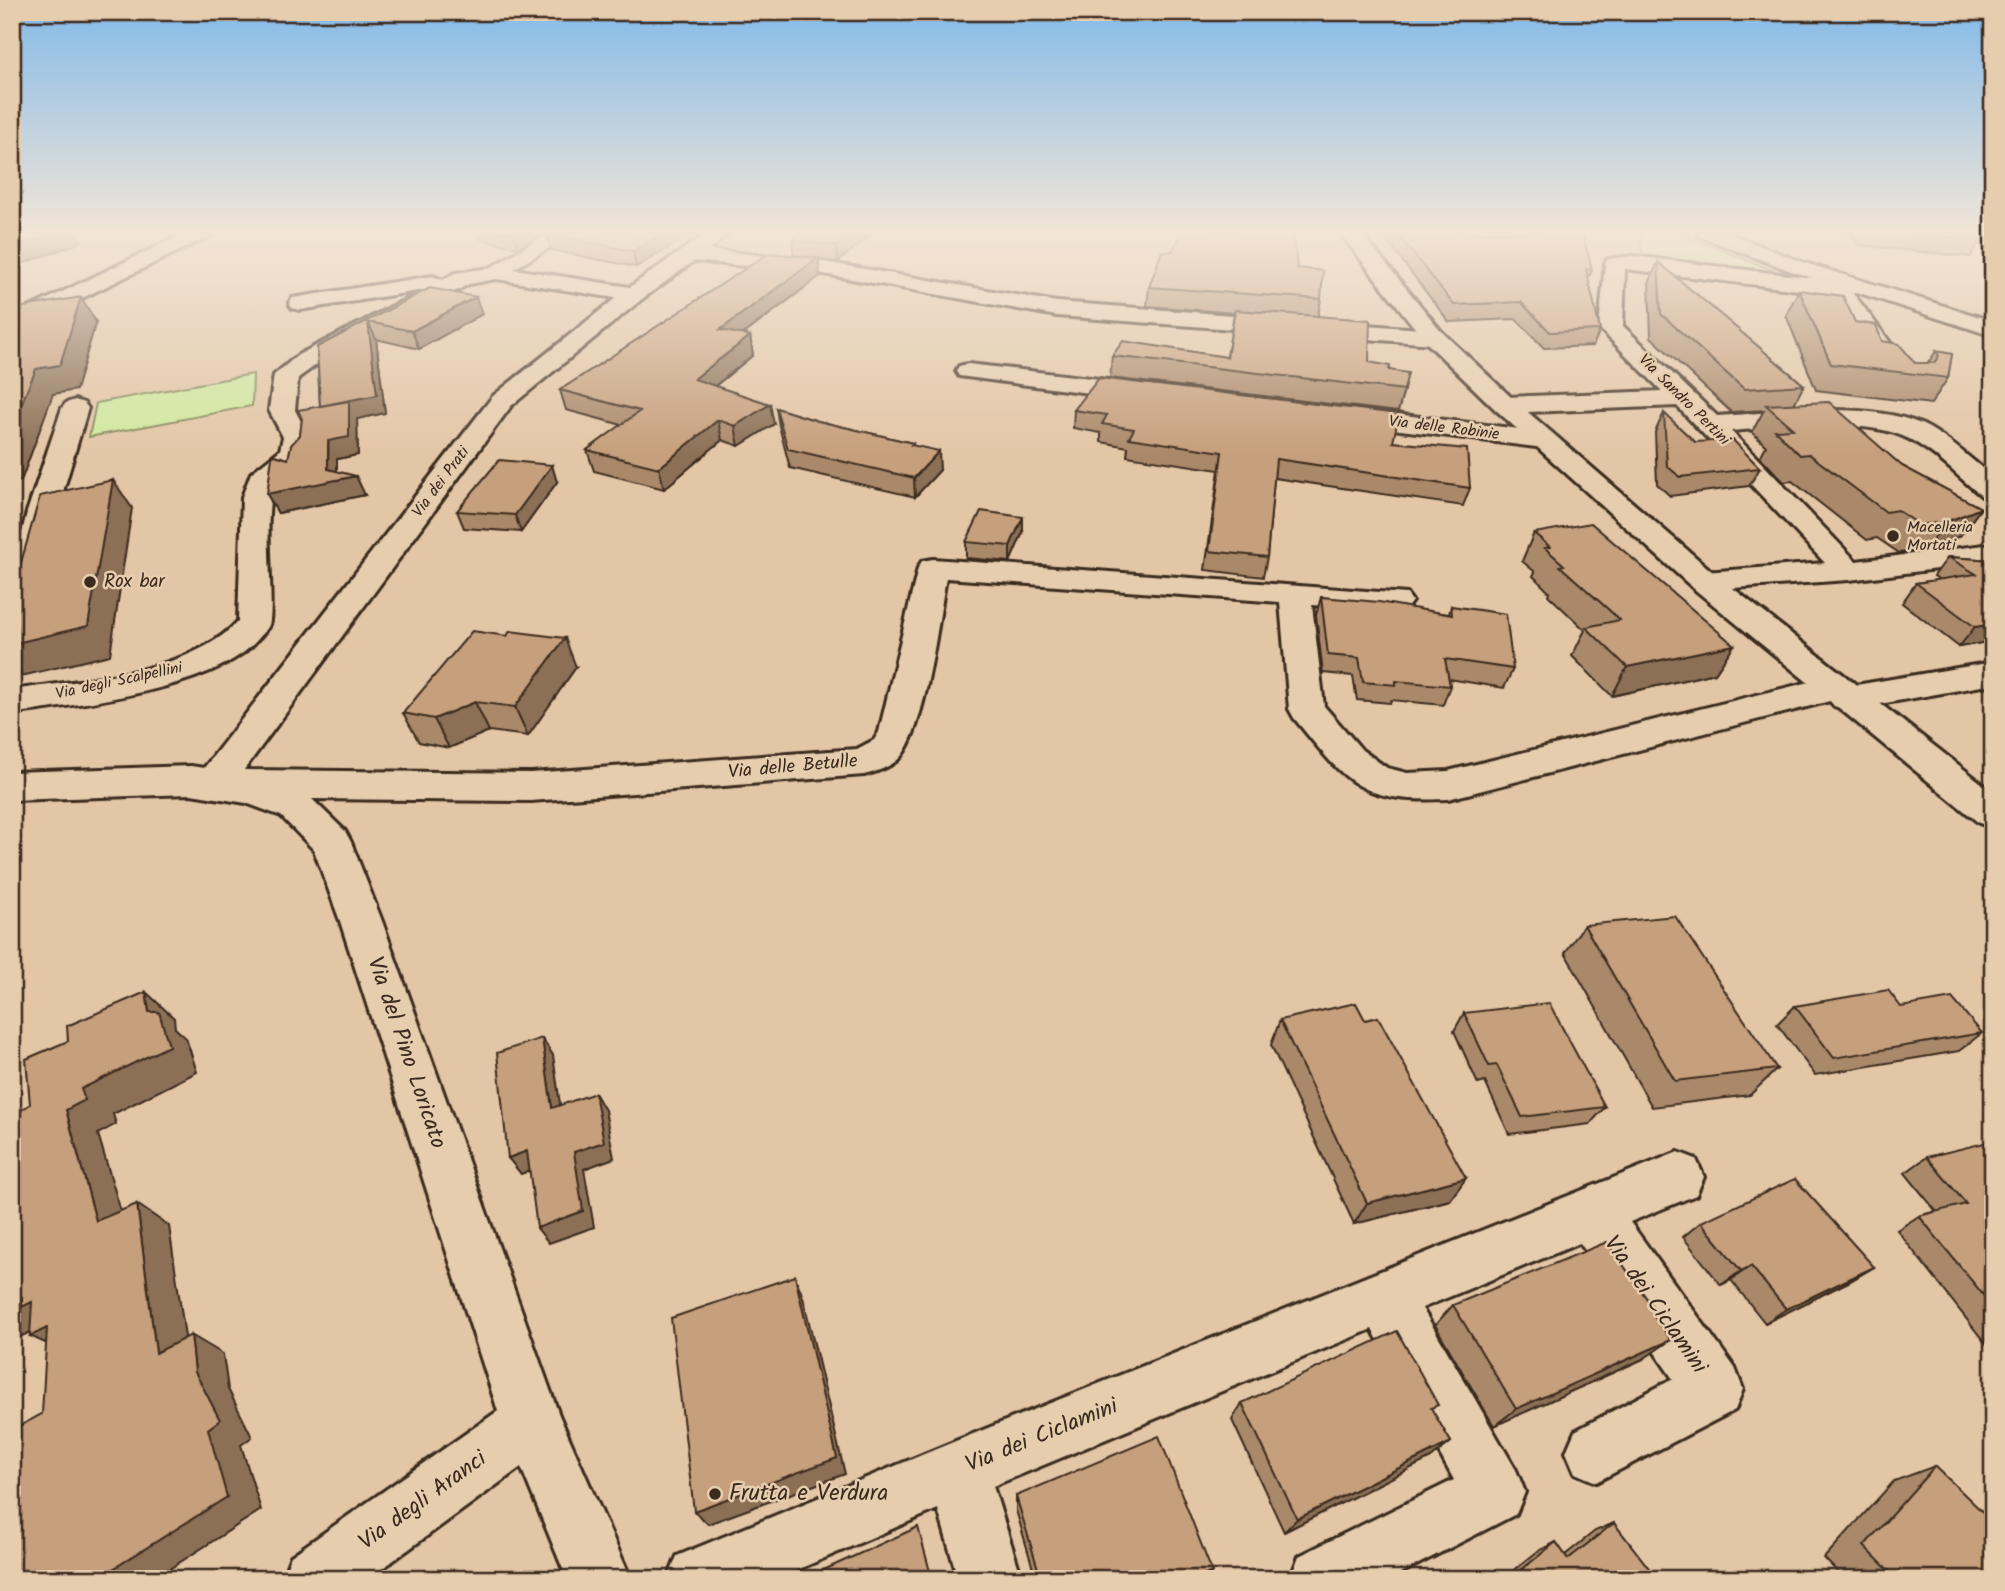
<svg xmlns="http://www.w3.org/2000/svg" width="2005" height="1591" viewBox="0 0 2005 1591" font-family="Kalam,sans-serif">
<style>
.green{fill:#cfe99f;stroke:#858a5e;stroke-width:2}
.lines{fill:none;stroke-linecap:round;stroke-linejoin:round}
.street-casing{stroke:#3b2a1e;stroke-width:6}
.secondary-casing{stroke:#3b2a1e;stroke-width:6}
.street{fill:#e6cdae;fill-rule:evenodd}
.secondary{fill:#e6cdae;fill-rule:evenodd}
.wall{fill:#aa896b;stroke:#3b2a1e;stroke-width:2}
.shaded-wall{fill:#8b6f57;stroke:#3b2a1e;stroke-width:2}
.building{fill:#c69f7c;stroke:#3b2a1e;stroke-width:2}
.poi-dot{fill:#3b2a1e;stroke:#e6cdae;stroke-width:2.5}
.labels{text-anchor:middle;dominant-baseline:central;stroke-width:5;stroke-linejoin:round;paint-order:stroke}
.far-street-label{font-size:16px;fill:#3b2a1e;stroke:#e6cdae}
.far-poi-label{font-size:16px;fill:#3b2a1e;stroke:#e6cdae;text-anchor:start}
.poi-label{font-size:19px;fill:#3b2a1e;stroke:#e6cdae;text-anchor:start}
.street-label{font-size:19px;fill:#3b2a1e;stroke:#e6cdae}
.near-street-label{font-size:23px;fill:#3b2a1e;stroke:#e6cdae}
.near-poi-label{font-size:23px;fill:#3b2a1e;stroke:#e6cdae;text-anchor:start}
</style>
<rect width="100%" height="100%" fill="#e3c6a6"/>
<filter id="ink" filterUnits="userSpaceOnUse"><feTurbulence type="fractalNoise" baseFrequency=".0143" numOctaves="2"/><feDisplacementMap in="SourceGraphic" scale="14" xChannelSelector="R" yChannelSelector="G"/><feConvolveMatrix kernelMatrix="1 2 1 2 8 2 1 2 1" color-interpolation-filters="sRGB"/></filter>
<g filter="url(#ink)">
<path class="green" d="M1640 232H1675L1798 280 1647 258 1642 252Z
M253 374 252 406 89 437 96 403Z"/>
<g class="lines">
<g class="street-casing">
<path id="street" d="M187 232H213L210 236 12 332V316Z
M550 232H575L514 269 630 287 708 232H731L709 250 818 261 1057 302 1434 330 1442 332 1446 337 1442 342 1434 344 1057 316 818 273 694 261 642 299 511 406 244 770 531 773 857 749 874 740 879 732 918 568 922 561 933 559 1407 594 1412 601 1407 608 1396 611 1312 605 1324 706 1362 750 1387 768 1407 773 1448 771 1834 676 1846 680 1850 686 1993 662V684L1846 710 1834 706 1830 701 1448 799C1359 803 1347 783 1294 718L1289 709 1280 602 946 578C938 621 926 724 902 755 894 766 876 772 864 775L531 801 312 799 345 831 351 842 382 921 559 1415 631 1579H567L521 1467 368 1579H282L291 1556 498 1411 340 921 314 850 281 816 246 803 191 794 12 800V772L191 766 204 768 493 396 616 298 496 279 469 284 316 365 298 378 295 410 309 437 307 453C299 464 286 467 278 477 260 499 274 589 270 620 270 627 264 632 259 638 216 690 78 704 12 714V690C79 680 191 674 238 621L242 497 251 473 280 450 283 437 269 410 274 375 298 355 424 290 300 310 292 308 289 303 292 298 433 276 443 280 455 273 490 268Z
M1972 232H1993V251L1986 249Z
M1633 256 1838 281H1862L1865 286 1862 291 1853 293 1907 365 1904 370 1895 372 1886 370 1831 294 1625 269 1623 326 1717 416C1775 413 1877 399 1929 428 1952 441 1972 460 1993 477V499L1983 497C1959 478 1935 451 1907 438 1865 417 1778 428 1731 431L1856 561 1993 544V562L1849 580 1704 590 1693 588 1688 581 1693 574 1704 572 1825 563 1677 406 1505 413 1496 410 1492 405 1496 400 1505 397 1662 391 1599 328 1605 263 1608 259Z
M968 364 1143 384 1152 387 1156 392 1152 397 1143 400 959 376 956 371 959 366Z
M75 400 84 403 88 408 57 512 29 644 24 652 12 655V574L27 512 62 408 66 403Z
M1346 408 1544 432 1553 434 1557 440 1553 446 1544 448 1337 422 1333 416 1337 410Z
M1678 1152 1696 1159 1704 1177 1696 1195 1630 1222 1735 1368 1743 1389 1735 1410 1596 1482 1575 1473 1566 1452 1575 1431 1673 1379 1580 1243 1422 1308 1516 1470 1525 1492 1516 1514 1389 1579H1290L1299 1556 1454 1480 1372 1329 993 1486 1022 1579H958L938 1509 776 1579H668L677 1556 958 1440Z"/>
</g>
<g class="secondary-casing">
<path id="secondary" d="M1339 232H1360L1442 332 1514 400 1715 574 1993 792V827L1979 823 1693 588 1496 410 1426 342Z
M1696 232H1725L1805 263 1993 321V336L1791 271 1699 236Z"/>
</g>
<use href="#street" class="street"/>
<use href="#secondary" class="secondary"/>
</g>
<path class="wall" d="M12 232H76L81 242 19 265 12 264Z
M477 232H544L518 248 480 239Z
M695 232 636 267 551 250 547 234Z
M874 232 838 262 818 259 820 276 743 335 750 336 753 355 715 386 774 424 739 446 722 440 664 489 594 471 587 450 622 425 566 410 560 390 794 256 792 240Z
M1380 232H1582L1592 270 1588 279 1600 330 1593 346 1544 348 1516 319 1449 322Z
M1834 232H1970L1980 241 1970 257 1858 245 1850 233Z
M1658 262 1804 385 1794 404 1902 466 1981 508 1960 536 1925 550 1899 553 1877 538 1867 540 1792 481 1784 482 1760 457 1766 446 1752 432 1764 410 1731 412 1651 337 1649 283Z
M1297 268 1321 299 1318 316 1369 362 1389 370 1404 390 1398 412 1110 378 1112 356 1227 357 1234 313 1147 306 1149 287Z
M430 288 482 314 419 349 376 339 385 413 357 419 358 455 337 459V471L365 495 278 513 267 494 288 459 300 435 302 419 320 406 317 347Z
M1799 290 1855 322 1915 363H1928L1936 351 1952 354 1948 378 1931 404 1816 390 1786 315Z
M776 408 818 421 913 443V445L940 470 915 497 790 468 779 426Z
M1074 410 1393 442 1470 488 1463 506 1274 478 1267 557 1263 577 1205 570 1219 470 1127 456 1128 447 1101 442V433L1073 428Z
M1664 413 1695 442 1760 468 1749 486 1670 496 1657 484 1655 432Z
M557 482 521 532 464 528 457 511Z
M1023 532 1010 562 966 558V542Z
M1534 533 1734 645 1715 673 1612 696 1572 656 1585 630 1548 595 1549 592 1533 576 1535 572 1522 561Z
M1948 557 1993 560V641L1959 647 1902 603 1916 583 1940 580 1934 576Z
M1321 597 1449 614 1451 606 1513 669 1504 688 1449 679 1450 686 1443 705 1391 700 1390 703 1357 700 1353 676 1323 673 1316 615Z
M576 667 528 736 489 731 449 748 419 742 403 713Z
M1584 925 1777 1069 1750 1095 1652 1107 1565 953Z
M1795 1006 1901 1007 1982 1033 1959 1051 1815 1075 1777 1024Z
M1464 1013 1605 1107 1590 1124 1509 1134 1485 1082 1478 1084 1454 1031Z
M1280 1020 1466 1178 1450 1200 1354 1224 1271 1045Z
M1993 1142V1353L1897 1230 1919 1216 1936 1211 1905 1173 1927 1157Z
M1701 1222 1874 1267 1850 1281 1765 1323 1731 1280 1721 1285 1683 1237Z
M1453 1305 1657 1313 1653 1316 1643 1359 1494 1426 1435 1325Z
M1242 1403 1432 1411 1451 1442 1431 1458 1284 1532 1232 1420Z
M1935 1466 1993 1579H1844L1824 1558 1894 1481Z
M1016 1496 1206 1579H1036L1016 1510Z
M1614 1523 1657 1579H1503L1538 1551 1556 1542 1565 1555 1595 1531Z"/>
<path class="shaded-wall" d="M57 232H76L81 242 19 265 12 254V249Z
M513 232H544L518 248Z
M665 232H695L636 267 633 251Z
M853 232H874L838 262 836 246Z
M818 258 820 276 723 349 720 330Z
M81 297 96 322 76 390 53 394 21 481 12 482V426L36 369Z
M476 297 482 314 419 349 412 331Z
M368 322 376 339 385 413 357 419 358 455 337 459V480L356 476 365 495 278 513 267 494 328 469 329 424Z
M750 336 753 355 699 399 694 379Z
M770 404 774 424 739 446 735 426Z
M718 420 722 440 664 489 659 468Z
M939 451 940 470 915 497 914 478Z
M552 465 557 482 521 532 515 515Z
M113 480 132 508 110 655 22 676 12 665V644Z
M1981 508 1960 536 1925 550 1946 522Z
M1023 517V532L1010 562V546Z
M1993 624V641L1959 647 1975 627Z
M565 638 576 667 528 736 515 707Z
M1734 645 1715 673 1612 696 1627 667Z
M475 702 489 731 449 748 434 719Z
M146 992 174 1018 175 1028 186 1038 197 1072 113 1114 116 1124 98 1134 130 1242 96 1221 66 1110 81 1089 149 1012Z
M542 1038 553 1055 563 1125 552 1108Z
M595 1093 605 1110 614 1158 584 1169 594 1227 549 1243 537 1228 574 1152Z
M527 1151 539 1167 521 1174 508 1158Z
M1466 1178 1450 1200 1354 1224 1367 1203Z
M137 1204 169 1226 190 1371 156 1353Z
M1751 1266 1731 1280 1721 1285 1741 1271Z
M1874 1267 1850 1281 1765 1323 1786 1309Z
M795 1276 803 1297 845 1474 708 1524 694 1511Z
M22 1297 70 1322H51L12 1341V1302Z
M47 1328 69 1354 30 1336Z
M191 1335 223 1354 228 1389 252 1437 241 1445 261 1510 154 1579H97L208 1429 195 1372Z
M1671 1340 1643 1359 1494 1426 1516 1409Z
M1451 1442 1431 1458 1284 1532 1297 1519Z
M1212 1572 1206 1579H1196Z"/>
<path class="building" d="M12 232H57L12 249Z
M549 232H665L633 251 547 234Z
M803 232H853L836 246 792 240Z
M1182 232H1293L1297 268 1323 271 1321 299 1149 287 1162 251 1172 252Z
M1396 232H1582L1592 270 1586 269 1600 330 1550 332 1521 302 1454 305Z
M1896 232H1970L1980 241Z
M769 253 818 258 720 330 750 336 694 379 770 404 735 426 718 420 659 468 587 450 640 411 560 390Z
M1658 262 1804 385 1744 389 1661 314Z
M430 288 476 297 412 331 368 322 377 395 320 406 317 347Z
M1799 290 1843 296 1855 322 1876 325 1882 341 1899 344 1915 363H1934L1939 356 1936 351 1952 354 1948 378 1831 364Z
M81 297 60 365 36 369 12 426V336L23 307Z
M1235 310 1370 320 1369 362 1390 366 1389 370 1408 373 1404 390 1112 356 1123 341 1227 357Z
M1099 378 1399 414 1393 442 1467 449 1470 488 1276 459 1267 557 1209 551 1222 452 1129 438 1134 429 1102 424 1107 415 1074 410Z
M349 401V437L328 441V469L356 476 267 494 272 457 275 455 288 459 291 445 300 435 302 419 298 410Z
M1829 402 1902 466 1981 508 1946 522 1920 525 1897 510 1886 512 1809 454 1800 455 1775 430 1793 429 1766 405Z
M776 408 818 421 913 443 911 445 939 451 914 478 788 449Z
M1664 413 1695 442 1733 440 1760 468 1680 477 1667 466Z
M499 460 552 465 515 515 457 511Z
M113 480 88 626 12 644V594L40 496Z
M981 511 1023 517 1010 546 966 542Z
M1591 523 1734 645 1627 667 1586 627 1620 620 1560 566 1564 565 1545 548 1550 547 1534 533Z
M1948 557 1993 560V624L1975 627 1916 583 1976 574Z
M1321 597 1379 602 1452 615 1451 606 1506 614 1513 669 1445 659 1450 686 1396 681V685L1363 682 1359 658 1328 655Z
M472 631 507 636 510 631 565 638 515 707 475 702 434 719 403 713Z
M1675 916 1777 1069 1675 1081 1584 925Z
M1888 990 1901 1007 1952 998 1982 1033 1834 1058 1795 1006Z
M146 992 149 1012H159L169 1046 81 1089 85 1100 66 1110 96 1221 137 1204 156 1353 191 1335 195 1372 220 1420 208 1429 227 1497 97 1579H12V1430L42 1414 47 1328 30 1336 32 1302 22 1307V1297L12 1302V1126L20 1122 19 1112 30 1104 26 1059 68 1041 67 1026Z
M1356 1003 1365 1020 1378 1017 1466 1178 1367 1203 1280 1020Z
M1549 1003 1605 1107 1522 1117 1497 1065 1489 1066 1464 1013Z
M542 1038 552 1108 595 1093 604 1142 574 1152 583 1211 537 1228 527 1151 508 1158 497 1053Z
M1992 1141 1993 1142V1307L1919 1216 1966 1204 1927 1157Z
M1795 1179 1874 1267 1786 1309 1751 1266 1741 1271 1701 1222Z
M1607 1242 1657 1313 1653 1315 1671 1340 1516 1409 1453 1305Z
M795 1276 837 1458 694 1511 671 1318Z
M1397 1331 1438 1405 1431 1408 1451 1442 1297 1519 1242 1403Z
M1159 1436 1212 1572 1196 1579H1041L1016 1496Z
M1935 1466 1993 1522V1579H1882L1889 1571 1864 1546Z
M1614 1523 1657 1579H1510L1556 1542 1568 1559Z
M918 1527 932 1579H804Z"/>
</g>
<linearGradient id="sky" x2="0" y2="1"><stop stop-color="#83bae9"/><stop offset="0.51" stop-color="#f2e5d7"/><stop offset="1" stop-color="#f2e5d7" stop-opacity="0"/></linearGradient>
<rect width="2005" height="455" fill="url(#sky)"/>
<g class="poi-dot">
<circle cx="1893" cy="536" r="7"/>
<circle cx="90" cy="582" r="7"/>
<circle cx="715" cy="1494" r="7"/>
</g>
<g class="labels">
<g class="far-street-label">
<text transform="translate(1684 400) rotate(45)">Via Sandro Pertini</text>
<text transform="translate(1444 428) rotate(7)">Via delle Robinie</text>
<text transform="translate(441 482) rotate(-53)">Via dei Prati</text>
<text transform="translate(119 681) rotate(-12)">Via degli Scalpellini</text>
</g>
<g class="far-poi-label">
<text x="1907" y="527">Macelleria<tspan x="1907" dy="18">Mortati</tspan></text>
</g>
<g class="poi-label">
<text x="104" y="582">Rox bar</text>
</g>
<g class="street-label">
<text transform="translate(793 767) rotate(-5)">Via delle Betulle</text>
</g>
<g class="near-street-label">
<text transform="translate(406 1053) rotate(71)">Via del Pino Loricato</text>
<text transform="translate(1655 1305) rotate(55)">Via dei Ciclamini</text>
<text transform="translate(1042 1436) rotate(-22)">Via dei Ciclamini</text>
<text transform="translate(423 1501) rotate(-36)">Via degli Aranci</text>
</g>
<g class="near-poi-label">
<text x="729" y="1494">Frutta e Verdura</text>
</g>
</g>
<rect width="2005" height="1591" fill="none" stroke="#e6cdae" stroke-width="42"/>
<rect x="21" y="21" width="1963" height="1549" fill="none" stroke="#3b2a1e" stroke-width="2.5" filter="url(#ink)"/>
</svg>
